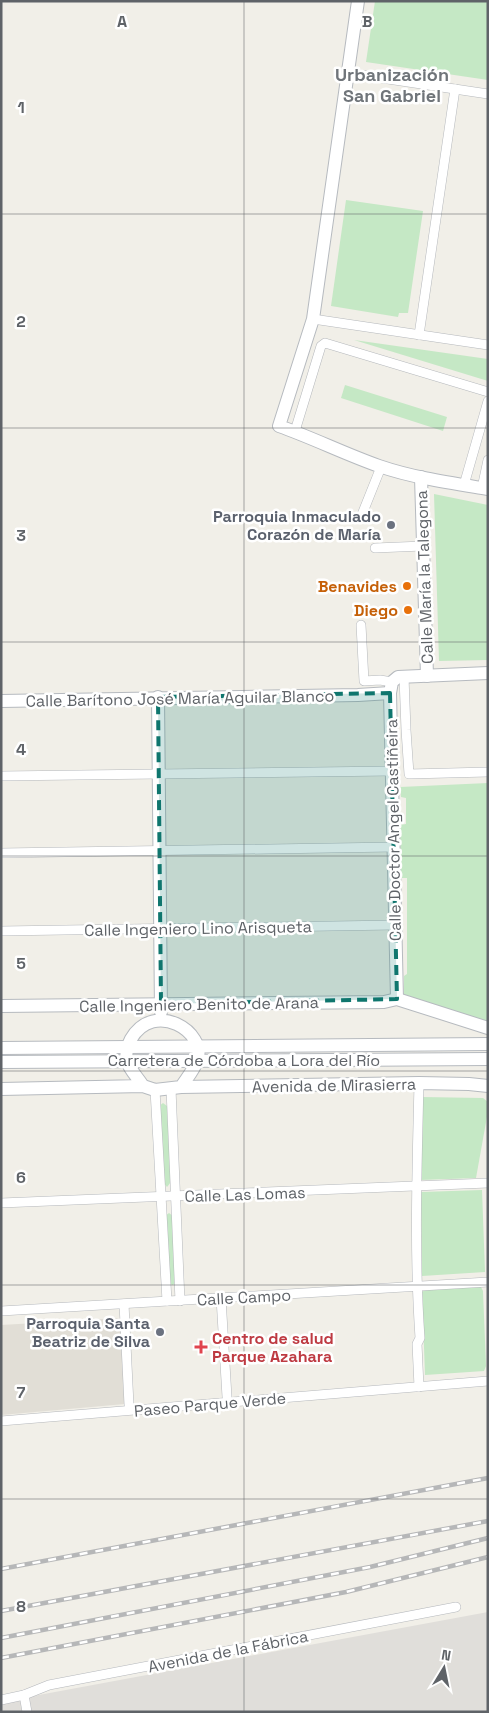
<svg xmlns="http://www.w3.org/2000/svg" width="489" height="1713" font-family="'Space Grotesk',sans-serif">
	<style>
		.industrial { fill: #e0deda }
		.education { fill: #e1ded6 }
		.green { fill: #c5e8c5 }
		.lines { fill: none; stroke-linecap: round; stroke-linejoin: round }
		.street-casing { stroke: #b5b8bc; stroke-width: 10 }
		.secondary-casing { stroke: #b6babf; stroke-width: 14 }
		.street { stroke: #fff; stroke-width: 9 }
		.secondary { stroke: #fff; stroke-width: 12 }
		.rail-casing { stroke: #b6b7b8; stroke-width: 4.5 }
		.rail { stroke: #fff; stroke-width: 2.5; stroke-dasharray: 8; stroke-linecap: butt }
		.marked { fill: #0f766e; fill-opacity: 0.2; stroke: #0f766e; stroke-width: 4; stroke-dasharray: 10 6; stroke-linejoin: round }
		.grid { fill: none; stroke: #5f6368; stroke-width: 1; stroke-opacity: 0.55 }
		.worship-dot { fill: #6b7280; stroke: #fff; stroke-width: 2 }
		.food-dot { fill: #e8710a; stroke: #fff; stroke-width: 2 }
		.health-dot { fill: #e0444e; stroke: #fff; stroke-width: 2 }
		.labels { text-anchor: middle; stroke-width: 5; stroke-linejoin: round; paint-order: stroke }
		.worship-label { font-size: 16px; font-weight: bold; fill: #5b616d; stroke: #fff; text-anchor: end }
		.street-label { font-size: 16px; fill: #5f6368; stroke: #fff }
		.food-label { font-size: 16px; font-weight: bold; fill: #c56008; stroke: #fff; text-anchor: end }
		.health-label { font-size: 16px; font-weight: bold; fill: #be3a42; stroke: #fff; text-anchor: start }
		.neighbourhood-label { font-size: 18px; font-weight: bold; fill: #70757a; stroke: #fff }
		.grid-label { font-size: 16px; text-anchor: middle; font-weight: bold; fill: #5f6368; stroke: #fff; stroke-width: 5; stroke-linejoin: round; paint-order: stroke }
	</style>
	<rect width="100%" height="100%" fill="#f1efe8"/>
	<path class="industrial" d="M488,1612V1712H1V1702Z"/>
	<path class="education" d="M121,1318L125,1404L1,1415V1325Z"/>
	<g class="green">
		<path d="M375,1H488V80L366,62Z"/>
		<path d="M346,200L423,211L408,313H399L398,317L331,306Z"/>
		<path d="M354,340L488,359V381Z"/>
		<path d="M345,385L447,417L443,431L341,398Z"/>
		<path d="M434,494L488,505V660L439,661Z"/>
		<path d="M488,783V1022L404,995V976L407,974V878H401L400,825L406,824V798L401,797L400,787Z"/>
		<path d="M422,1097L483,1098L488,1102V1111L476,1178L420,1180Z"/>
		<path d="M163,1103L167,1106L171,1182L167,1187L163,1182L159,1106Z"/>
		<path d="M482,1190L485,1272L422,1276L421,1192Z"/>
		<path d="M169,1213L173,1216L176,1282L173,1285L170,1284L165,1216Z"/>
		<path d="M481,1287L483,1291L486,1366L484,1371L425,1375L422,1292L425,1290Z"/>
	</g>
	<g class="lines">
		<defs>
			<g id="street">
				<path d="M348,73L488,94"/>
				<path d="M313,319L488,345"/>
				<path d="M419,335L455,89"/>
				<path d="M295,431L321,346L325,343L488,392"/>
				<path d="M464,485L488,401"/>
				<path d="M482,488L488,460"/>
				<path d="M361,517L381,467"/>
				<path d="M375,548L423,546"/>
				<path d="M361,625L364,681L380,680L392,682"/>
				<path d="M404,677L406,730L409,774L488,772"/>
				<path d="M1,776L392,771"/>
				<path d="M1,853L394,847"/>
				<path d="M1,931L395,925"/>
				<path d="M171,1089L180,1301"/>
				<path d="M155,1090L167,1301"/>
				<path d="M1,1203L488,1183"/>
				<path d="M221,1298L227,1397"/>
				<path d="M124,1304L129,1405"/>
				<path d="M1,1311L488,1282"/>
				<path d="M419,1387L417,1344L420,1338C414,1253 417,1168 419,1083"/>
				<path d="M1,1421L488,1381"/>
				<path d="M24,1695L27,1712"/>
				<path d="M1,1700L24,1695L49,1685L456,1607"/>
			</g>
			<g id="secondary">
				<path d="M358,1L313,319L279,426C313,438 345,454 379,466C414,478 451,483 488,489"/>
				<path d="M421,477L427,676"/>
				<path d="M158,697L161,1012"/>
				<path d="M1,701L358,695L390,693"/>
				<path d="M397,999L390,693L392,682L398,677L488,673"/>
				<path d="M1,1006L384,1002L397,999L488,1028"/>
				<path d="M1,1048L488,1044"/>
				<path d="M1,1062L488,1059"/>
				<path d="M181,1087L419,1083L469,1084L488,1086"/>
				<path d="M1,1089L143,1086L155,1090L181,1087C186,1079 194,1070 197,1061C208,1032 154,999 131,1039C128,1045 125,1053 127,1061C129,1069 139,1079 143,1086"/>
			</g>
		</defs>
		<use href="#street" class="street-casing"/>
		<use href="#secondary" class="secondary-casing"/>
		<use href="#street" class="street"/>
		<use href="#secondary" class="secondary"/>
		<defs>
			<g id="rail">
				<path d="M1,1569L488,1478"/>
				<path d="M1,1611L488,1521"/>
				<path d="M1,1638L370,1567L488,1538"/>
				<path d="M1,1658L346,1592L488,1557"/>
			</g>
		</defs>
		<use href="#rail" class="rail-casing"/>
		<use href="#rail" class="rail"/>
	</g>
	<path class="marked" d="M390,693L397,999L161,1004L158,697Z"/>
	<path class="grid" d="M244,1V1712M1,214H488M1,428H488M1,642H488M1,856H488M1,1071H488M1,1285H488M1,1499H488"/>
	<g class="worship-dot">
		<circle cx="391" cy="525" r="5"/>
		<circle cx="160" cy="1332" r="5"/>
	</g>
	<g class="food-dot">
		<circle cx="407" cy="586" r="5"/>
		<circle cx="408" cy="610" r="5"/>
	</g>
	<path class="health-dot" d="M198.5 1339.5h5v5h5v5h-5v5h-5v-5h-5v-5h5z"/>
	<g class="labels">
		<g class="worship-label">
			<text x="381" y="522">Parroquia Inmaculado<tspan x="381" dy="18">Corazón de María</tspan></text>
			<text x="150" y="1329">Parroquia Santa<tspan x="150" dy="18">Beatriz de Silva</tspan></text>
		</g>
		<g class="street-label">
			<text transform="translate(424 577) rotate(-92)" y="6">Calle María la Talegona</text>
			<text transform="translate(180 698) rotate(-1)" y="6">Calle Barítono José María Aguilar Blanco</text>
			<text transform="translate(393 830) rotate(-91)" y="6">Calle Doctor Angel Castiñeira</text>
			<text transform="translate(198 928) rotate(-1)" y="6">Calle Ingeniero Lino Arisqueta</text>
			<text transform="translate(199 1004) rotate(-1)" y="6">Calle Ingeniero Benito de Arana</text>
			<text x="244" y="1066">Carretera de Córdoba a Lora del Río</text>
			<text transform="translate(334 1085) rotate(-1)" y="6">Avenida de Mirasierra</text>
			<text transform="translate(245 1194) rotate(-2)" y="6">Calle Las Lomas</text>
			<text transform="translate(244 1297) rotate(-3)" y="6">Calle Campo</text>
			<text transform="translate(210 1404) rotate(-5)" y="6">Paseo Parque Verde</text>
			<text transform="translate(228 1651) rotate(-11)" y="6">Avenida de la Fábrica</text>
		</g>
		<g class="food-label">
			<text x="397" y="592">Benavides</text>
			<text x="398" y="616">Diego</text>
		</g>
		<g class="health-label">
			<text x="212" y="1344">Centro de salud<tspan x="212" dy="18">Parque Azahara</tspan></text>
		</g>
		<g class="neighbourhood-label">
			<text x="392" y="81">Urbanización<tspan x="392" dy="21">San Gabriel</tspan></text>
		</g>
	</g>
	<g class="grid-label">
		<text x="122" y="27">A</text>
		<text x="367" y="27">B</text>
		<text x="21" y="113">1</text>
		<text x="21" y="327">2</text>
		<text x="21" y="541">3</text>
		<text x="21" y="755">4</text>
		<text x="21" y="969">5</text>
		<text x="21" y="1183">6</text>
		<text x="21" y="1398">7</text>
		<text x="21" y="1612">8</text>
	</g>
	<rect width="489" height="1713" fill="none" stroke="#5f6368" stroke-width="5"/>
	<g transform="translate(444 1668) rotate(10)" stroke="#ffffff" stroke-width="4" paint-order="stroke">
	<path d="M0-4L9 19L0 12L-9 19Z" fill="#5f6368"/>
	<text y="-8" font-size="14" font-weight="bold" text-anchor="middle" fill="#5f6368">N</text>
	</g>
</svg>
